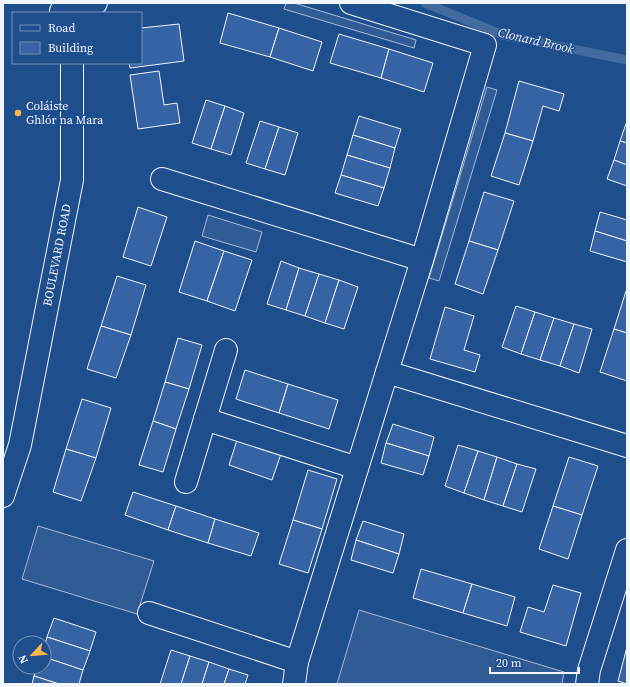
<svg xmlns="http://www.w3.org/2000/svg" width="630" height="687" font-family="'Source Serif 4',serif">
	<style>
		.built { fill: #305b95; stroke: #a8bbd7 }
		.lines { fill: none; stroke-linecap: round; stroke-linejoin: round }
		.stream { stroke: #446ba0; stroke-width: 9 }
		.building { fill: #3563a3; stroke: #f2f6ff }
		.minor-casing { stroke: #f2f6ff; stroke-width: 24 }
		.minor { stroke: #1f4e8c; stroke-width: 22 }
		.poi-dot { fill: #ffb74d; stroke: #1f4e8c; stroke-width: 1.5 }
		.labels { text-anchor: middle; stroke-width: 3; stroke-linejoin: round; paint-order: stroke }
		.poi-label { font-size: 12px; fill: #f2f6ff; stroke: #1f4e8c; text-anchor: start }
		.street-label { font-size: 12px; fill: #f2f6ff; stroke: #1f4e8c }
		.water-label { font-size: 13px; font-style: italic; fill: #f2f6ff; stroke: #1f4e8c }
	</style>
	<rect width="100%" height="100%" fill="#1f4e8c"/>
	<g class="built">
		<path d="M286,3H294L416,40L414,48L284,9Z"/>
		<path d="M487,87L497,90L439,281L429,278Z"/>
		<path d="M208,215L262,232L256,252L202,236Z"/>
		<path d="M38,526L154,561L137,614L22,579Z"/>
		<path d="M359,610L564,672L562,684H337Z"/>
	</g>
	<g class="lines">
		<path class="stream" d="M425,3L503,35L627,60"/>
	</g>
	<g class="building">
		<path d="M228,13L279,28L270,57L220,43Z"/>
		<path d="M179,24L184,61L130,68L129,63H141V28Z"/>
		<path d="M279,28L322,42L313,71L270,57Z"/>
		<path d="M339,34L389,49L381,78L330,63Z"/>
		<path d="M389,49L433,63L424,92L381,78Z"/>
		<path d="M159,71L164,105L177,103L180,123L138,129L130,75Z"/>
		<path d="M519,81L564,94L559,111L543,106L533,141L505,133Z"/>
		<path d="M206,100L225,106L211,149L192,143Z"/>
		<path d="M225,106L244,113L231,155L211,149Z"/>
		<path d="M359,116L401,129L395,148L353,135Z"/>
		<path d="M260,121L279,127L265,169L246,163Z"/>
		<path d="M627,121V143L620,141Z"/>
		<path d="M279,127L298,133L285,175L265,169Z"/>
		<path d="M505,133L533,141L519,185L491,176Z"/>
		<path d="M353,135L395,148L390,168L347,155Z"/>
		<path d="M620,141L627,143V165L614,160Z"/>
		<path d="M347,155L390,168L384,188L341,175Z"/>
		<path d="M614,160L627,165V186L607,179Z"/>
		<path d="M341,175L384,188L378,206L335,193Z"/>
		<path d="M484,192L514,201L498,250L469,241Z"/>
		<path d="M138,207L167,217L151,266L123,257Z"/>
		<path d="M600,212L627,220V241L595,231Z"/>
		<path d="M595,231L627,241V262L590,251Z"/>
		<path d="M195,241L224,251L207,301L179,292Z"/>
		<path d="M469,241L498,250L483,294L455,284Z"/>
		<path d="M224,251L252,260L235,311L207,301Z"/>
		<path d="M281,261L299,268L286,310L267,304Z"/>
		<path d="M299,268L319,274L305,316L286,310Z"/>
		<path d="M319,274L339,280L325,323L305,316Z"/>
		<path d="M117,276L146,285L131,335L101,326Z"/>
		<path d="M339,280L358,287L344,329L325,323Z"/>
		<path d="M627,288V333L614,329Z"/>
		<path d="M516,306L535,312L521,354L502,347Z"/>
		<path d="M445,307L474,316L464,350L480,355L475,372L430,359Z"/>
		<path d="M535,312L554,318L540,360L521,354Z"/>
		<path d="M554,318L574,324L560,366L540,360Z"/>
		<path d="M574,324L592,329L579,373L560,366Z"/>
		<path d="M101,326L131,335L116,378L87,369Z"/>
		<path d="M614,329L627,333V381L600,372Z"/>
		<path d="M178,338L202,345L189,389L165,382Z"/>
		<path d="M245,370L288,384L279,413L236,399Z"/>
		<path d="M165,382L189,389L176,429L153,421Z"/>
		<path d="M288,384L338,400L329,429L279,413Z"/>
		<path d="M82,399L111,408L96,458L66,449Z"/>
		<path d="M153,421L176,429L163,472L139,465Z"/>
		<path d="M393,424L434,437L429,456L386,443Z"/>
		<path d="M238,437L282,451L272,480L229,465Z"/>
		<path d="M386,443L429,456L423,475L381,463Z"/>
		<path d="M458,445L478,451L464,493L445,486Z"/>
		<path d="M66,449L96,458L81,501L53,492Z"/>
		<path d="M478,451L497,457L484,500L464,493Z"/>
		<path d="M497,457L517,464L503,506L484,500Z"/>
		<path d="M569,457L598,466L582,515L553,506Z"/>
		<path d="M517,464L536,469L522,512L503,506Z"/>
		<path d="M308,470L337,479L322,529L293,520Z"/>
		<path d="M133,492L176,506L168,530L125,515Z"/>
		<path d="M176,506L215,519L208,543L168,530Z"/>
		<path d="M553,506L582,515L568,559L539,549Z"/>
		<path d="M215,519L259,533L251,556L208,543Z"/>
		<path d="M293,520L322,529L308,573L279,564Z"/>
		<path d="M363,521L404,534L399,554L356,540Z"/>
		<path d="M356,540L399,554L393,573L351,560Z"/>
		<path d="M421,569L472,584L463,613L413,598Z"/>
		<path d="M472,584L515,597L507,626L463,613Z"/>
		<path d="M553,585L581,593L566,646L520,632L528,607L544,612Z"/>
		<path d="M54,618L96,632L90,651L47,637Z"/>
		<path d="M47,637L90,651L83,670L44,657V647Z"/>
		<path d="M627,647V684L618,681Z"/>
		<path d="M171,650L190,656L181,684H160Z"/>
		<path d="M190,656L209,662L202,684H181Z"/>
		<path d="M44,657L83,670L79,684H59L34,676L37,667H44Z"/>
		<path d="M209,662L229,669L224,684H202Z"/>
		<path d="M229,669L248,675L245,684H224Z"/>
		<path d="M34,676L59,684H32Z"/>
	</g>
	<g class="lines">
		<defs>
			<g id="minor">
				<path d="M351,3L485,45L422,260L387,372"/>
				<path d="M61,11L96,3"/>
				<path d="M162,179L422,260"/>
				<path d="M205,419L226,350"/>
				<path d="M186,482L205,419L357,468"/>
				<path d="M3,496L20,445L72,180V63"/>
				<path d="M149,613L297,662"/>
				<path d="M294,684L297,662L387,372L627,446"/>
				<path d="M587,684L589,670L627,550"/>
			</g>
		</defs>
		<use href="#minor" class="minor-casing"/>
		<use href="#minor" class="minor"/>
	</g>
	<circle class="poi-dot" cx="18" cy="113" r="4"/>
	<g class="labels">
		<g class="poi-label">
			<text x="26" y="110">Coláiste<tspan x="26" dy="14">Ghlór na Mara</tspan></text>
		</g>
		<g class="street-label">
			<text transform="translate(57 255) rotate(-79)" y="4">BOULEVARD ROAD</text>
		</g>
		<g class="water-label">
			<text transform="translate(536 40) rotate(13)" y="5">Clonard Brook</text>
		</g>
	</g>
	<rect width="630" height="687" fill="none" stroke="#f2f6ff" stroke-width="8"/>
	<rect x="12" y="12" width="130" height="52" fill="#1f4e8c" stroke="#7391ba"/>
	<rect x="20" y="25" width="20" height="6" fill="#1f4e8c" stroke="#7391ba"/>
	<text x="48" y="32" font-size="12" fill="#f2f6ff">Road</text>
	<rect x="20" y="42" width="20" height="12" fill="#3563a3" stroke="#7391ba"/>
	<text x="48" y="52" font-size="12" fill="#f2f6ff">Building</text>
	<g transform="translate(32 655) rotate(244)"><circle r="19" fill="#1f4e8c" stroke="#7391ba"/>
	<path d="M0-3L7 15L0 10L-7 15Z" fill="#ffb74d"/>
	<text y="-6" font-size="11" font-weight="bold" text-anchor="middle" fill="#f2f6ff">N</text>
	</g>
	<path d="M490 667v6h89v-6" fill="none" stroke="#f2f6ff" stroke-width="2"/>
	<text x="496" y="667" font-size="12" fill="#f2f6ff" stroke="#1f4e8c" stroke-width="3" paint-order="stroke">20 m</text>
</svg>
